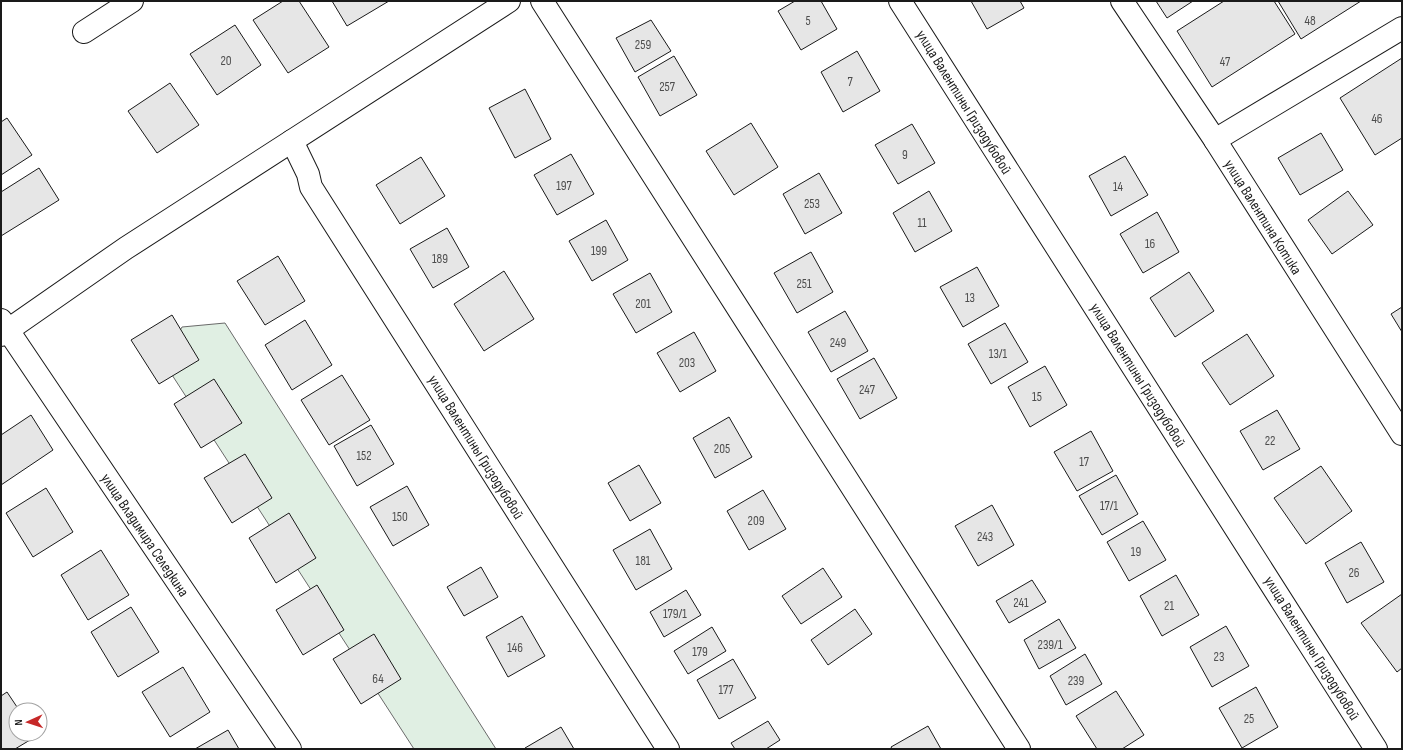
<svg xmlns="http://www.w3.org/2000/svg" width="1403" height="750" font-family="'Sofia Sans Condensed',sans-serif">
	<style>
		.green { fill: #e0efe3; stroke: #6a6a6a }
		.building { fill: #e6e6e6; stroke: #1a1a1a }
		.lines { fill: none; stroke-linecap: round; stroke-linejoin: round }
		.minor-casing { stroke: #1a1a1a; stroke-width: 24 }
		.minor { stroke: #fff; stroke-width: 22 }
		.labels { text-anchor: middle; stroke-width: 3; stroke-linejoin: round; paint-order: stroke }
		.number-label { font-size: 13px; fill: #4d4d4d }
		.street-label { font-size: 15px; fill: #1a1a1a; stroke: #fff }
	</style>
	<rect width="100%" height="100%" fill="#fff"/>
	<path class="green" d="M225,323L496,749H414L163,361L182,327Z"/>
	<g class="building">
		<path d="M283,1H299L329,47L288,73L253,20Z"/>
		<path d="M332,1H389L347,26Z"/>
		<path d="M795,1H821L837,29L801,50L778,11Z"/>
		<path d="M971,1H1020L1024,8L987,29Z"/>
		<path d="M1156,1H1193L1167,18Z"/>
		<path d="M1224,1H1274L1295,34L1212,87L1177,31Z"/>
		<path d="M1278,1H1361L1301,39Z"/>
		<path d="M651,20L671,51L635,72L616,38Z"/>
		<path d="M235,25L261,65L217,95L190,54Z"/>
		<path d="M857,51L880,91L843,112L821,72Z"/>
		<path d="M674,56L697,95L660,116L638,77Z"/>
		<path d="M1402,58V138L1375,155L1340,98Z"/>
		<path d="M170,83L199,125L157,153L128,111Z"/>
		<path d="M525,89L551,139L515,158L489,108Z"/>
		<path d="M7,118L32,155L1,175V122Z"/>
		<path d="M751,123L778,167L734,195L706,151Z"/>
		<path d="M912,124L935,163L898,184L875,145Z"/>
		<path d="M1321,133L1343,170L1300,195L1278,158Z"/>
		<path d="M571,154L594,194L557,215L534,175Z"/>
		<path d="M1125,156L1148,195L1111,216L1089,176Z"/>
		<path d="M421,157L445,196L400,224L376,185Z"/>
		<path d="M39,168L59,200L1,236V192Z"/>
		<path d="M819,173L842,213L805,234L783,194Z"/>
		<path d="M929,191L952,231L915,252L893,213Z"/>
		<path d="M1348,191L1373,225L1332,254L1308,220Z"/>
		<path d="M1157,212L1179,252L1143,273L1120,234Z"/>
		<path d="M606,220L628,260L592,281L569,241Z"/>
		<path d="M447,228L469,267L433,288L410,249Z"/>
		<path d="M811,252L833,292L797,313L774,273Z"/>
		<path d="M278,256L305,301L265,325L237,281Z"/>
		<path d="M977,267L999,306L963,327L940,287Z"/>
		<path d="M504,271L534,319L484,351L454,304Z"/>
		<path d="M1189,272L1214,311L1175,337L1150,298Z"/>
		<path d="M650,273L672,312L636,333L613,294Z"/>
		<path d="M1402,307V332L1391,314Z"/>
		<path d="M845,311L868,351L831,372L808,332Z"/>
		<path d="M172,315L199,360L159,384L131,340Z"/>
		<path d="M305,320L332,365L292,390L265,345Z"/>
		<path d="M1005,323L1028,362L991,384L968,344Z"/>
		<path d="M694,332L716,371L680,392L657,353Z"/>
		<path d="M1247,334L1274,376L1230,405L1202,363Z"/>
		<path d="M874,358L897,398L860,419L837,379Z"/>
		<path d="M1045,366L1067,405L1030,427L1008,387Z"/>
		<path d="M342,375L370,420L329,445L301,400Z"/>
		<path d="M214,379L242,423L201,448L174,404Z"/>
		<path d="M1277,410L1300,449L1263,470L1240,431Z"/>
		<path d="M31,415L53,450L1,485V435Z"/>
		<path d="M729,417L752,457L715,478L693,438Z"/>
		<path d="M371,425L394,464L357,486L334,446Z"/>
		<path d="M1091,431L1113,471L1077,491L1054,452Z"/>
		<path d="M245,454L272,498L232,523L204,478Z"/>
		<path d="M639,465L661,503L630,521L608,483Z"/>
		<path d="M1321,466L1352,511L1306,544L1274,498Z"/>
		<path d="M1116,475L1138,514L1102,535L1079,496Z"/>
		<path d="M407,486L429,525L393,546L370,507Z"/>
		<path d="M46,488L73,532L33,557L6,513Z"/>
		<path d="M763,490L786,529L749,550L727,511Z"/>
		<path d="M992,505L1014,545L978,566L955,526Z"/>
		<path d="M289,513L316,558L276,583L249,538Z"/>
		<path d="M1143,521L1166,560L1129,581L1107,542Z"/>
		<path d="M650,529L672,569L636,590L613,550Z"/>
		<path d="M1361,542L1384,582L1347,603L1325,563Z"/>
		<path d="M101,550L129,595L88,620L61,575Z"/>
		<path d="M481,567L498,597L464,616L447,587Z"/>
		<path d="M823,568L842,597L801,624L782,596Z"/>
		<path d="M1176,575L1199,615L1162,636L1140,596Z"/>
		<path d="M1032,580L1046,602L1009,623L996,601Z"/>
		<path d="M317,585L344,630L303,655L276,610Z"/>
		<path d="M686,590L701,615L664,637L650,612Z"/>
		<path d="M1402,594V668L1397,672L1361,623Z"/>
		<path d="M131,607L159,652L118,677L91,632Z"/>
		<path d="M855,609L872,634L828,665L811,640Z"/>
		<path d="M522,616L545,656L508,677L486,637Z"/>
		<path d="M1059,619L1076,648L1039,669L1024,640Z"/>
		<path d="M1226,626L1249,666L1212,687L1190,647Z"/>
		<path d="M712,627L726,651L688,674L674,651Z"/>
		<path d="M374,634L401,679L361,704L333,659Z"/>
		<path d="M1085,654L1102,684L1066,705L1050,676Z"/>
		<path d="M733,659L756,698L719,719L697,680Z"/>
		<path d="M183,667L210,712L170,737L142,692Z"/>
		<path d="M1256,687L1278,727L1242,748L1219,708Z"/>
		<path d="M1116,691L1144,735L1122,749H1097L1076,716Z"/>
		<path d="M7,692L19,710H16V734H33L35,737L15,749H1V696Z"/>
		<path d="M768,721L780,740L766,749H735L731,743Z"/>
		<path d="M928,726L941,749H892L891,747Z"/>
		<path d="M561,727L574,749H525V748Z"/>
		<path d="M228,730L239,749H195Z"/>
	</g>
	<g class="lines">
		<defs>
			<g id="minor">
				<path d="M542,1L1019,749"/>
				<path d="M900,1L1376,749"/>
				<path d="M1122,1L1215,140L1402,434"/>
				<path d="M84,32L132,1"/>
				<path d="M1215,140L1402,28"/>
				<path d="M292,141L308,174L311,187L668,749"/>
				<path d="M1,320L290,749"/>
				<path d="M1,335L126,248L509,1"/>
			</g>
		</defs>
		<use href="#minor" class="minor-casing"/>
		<use href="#minor" class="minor"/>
	</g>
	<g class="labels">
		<g class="number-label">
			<text x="808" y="25">5</text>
			<text x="1310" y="25">48</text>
			<text x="643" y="49">259</text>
			<text x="226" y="65">20</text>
			<text x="1225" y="66">47</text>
			<text x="850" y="86">7</text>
			<text x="667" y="91">257</text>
			<text x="1377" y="123">46</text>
			<text x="905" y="159">9</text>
			<text x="564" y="190">197</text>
			<text x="1118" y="191">14</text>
			<text x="812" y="208">253</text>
			<text x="922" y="227">11</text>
			<text x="1150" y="248">16</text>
			<text x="599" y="255">199</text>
			<text x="440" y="263">189</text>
			<text x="804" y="288">251</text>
			<text x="970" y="302">13</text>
			<text x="643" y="308">201</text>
			<text x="838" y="347">249</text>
			<text x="998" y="358">13/1</text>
			<text x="687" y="367">203</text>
			<text x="867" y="394">247</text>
			<text x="1037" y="401">15</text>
			<text x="1270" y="445">22</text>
			<text x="722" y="453">205</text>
			<text x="364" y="460">152</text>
			<text x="1084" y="466">17</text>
			<text x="1109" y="510">17/1</text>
			<text x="400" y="521">150</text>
			<text x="756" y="525">209</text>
			<text x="985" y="541">243</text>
			<text x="1136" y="556">19</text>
			<text x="643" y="565">181</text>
			<text x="1354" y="577">26</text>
			<text x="1021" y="607">241</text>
			<text x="1169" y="610">21</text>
			<text x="675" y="618">179/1</text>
			<text x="1050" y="649">239/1</text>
			<text x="515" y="652">146</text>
			<text x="700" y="656">179</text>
			<text x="1219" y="661">23</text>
			<text x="378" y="683">64</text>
			<text x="1076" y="685">239</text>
			<text x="726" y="694">177</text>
			<text x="1249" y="723">25</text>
		</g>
		<g class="street-label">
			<text transform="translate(964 102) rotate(58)" y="5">улица Валентины Гризодубовой</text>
			<text transform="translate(1263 217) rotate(58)" y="5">улица Валентина Котика</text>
			<text transform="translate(1138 375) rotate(58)" y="5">улица Валентины Гризодубовой</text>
			<text transform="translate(476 447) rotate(58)" y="5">улица Валентины Гризодубовой</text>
			<text transform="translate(145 535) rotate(56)" y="5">улица Владимира Селедкина</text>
			<text transform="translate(1312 648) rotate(58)" y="5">улица Валентины Гризодубовой</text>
		</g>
	</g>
	<rect width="1403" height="750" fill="none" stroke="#1a1a1a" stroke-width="4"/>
	<g transform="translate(28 722) rotate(267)"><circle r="19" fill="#ffffff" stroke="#a3a3a3"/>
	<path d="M0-3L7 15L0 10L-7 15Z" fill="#c62828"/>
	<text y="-6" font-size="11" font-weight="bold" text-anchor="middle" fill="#1a1a1a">N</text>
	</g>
</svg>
